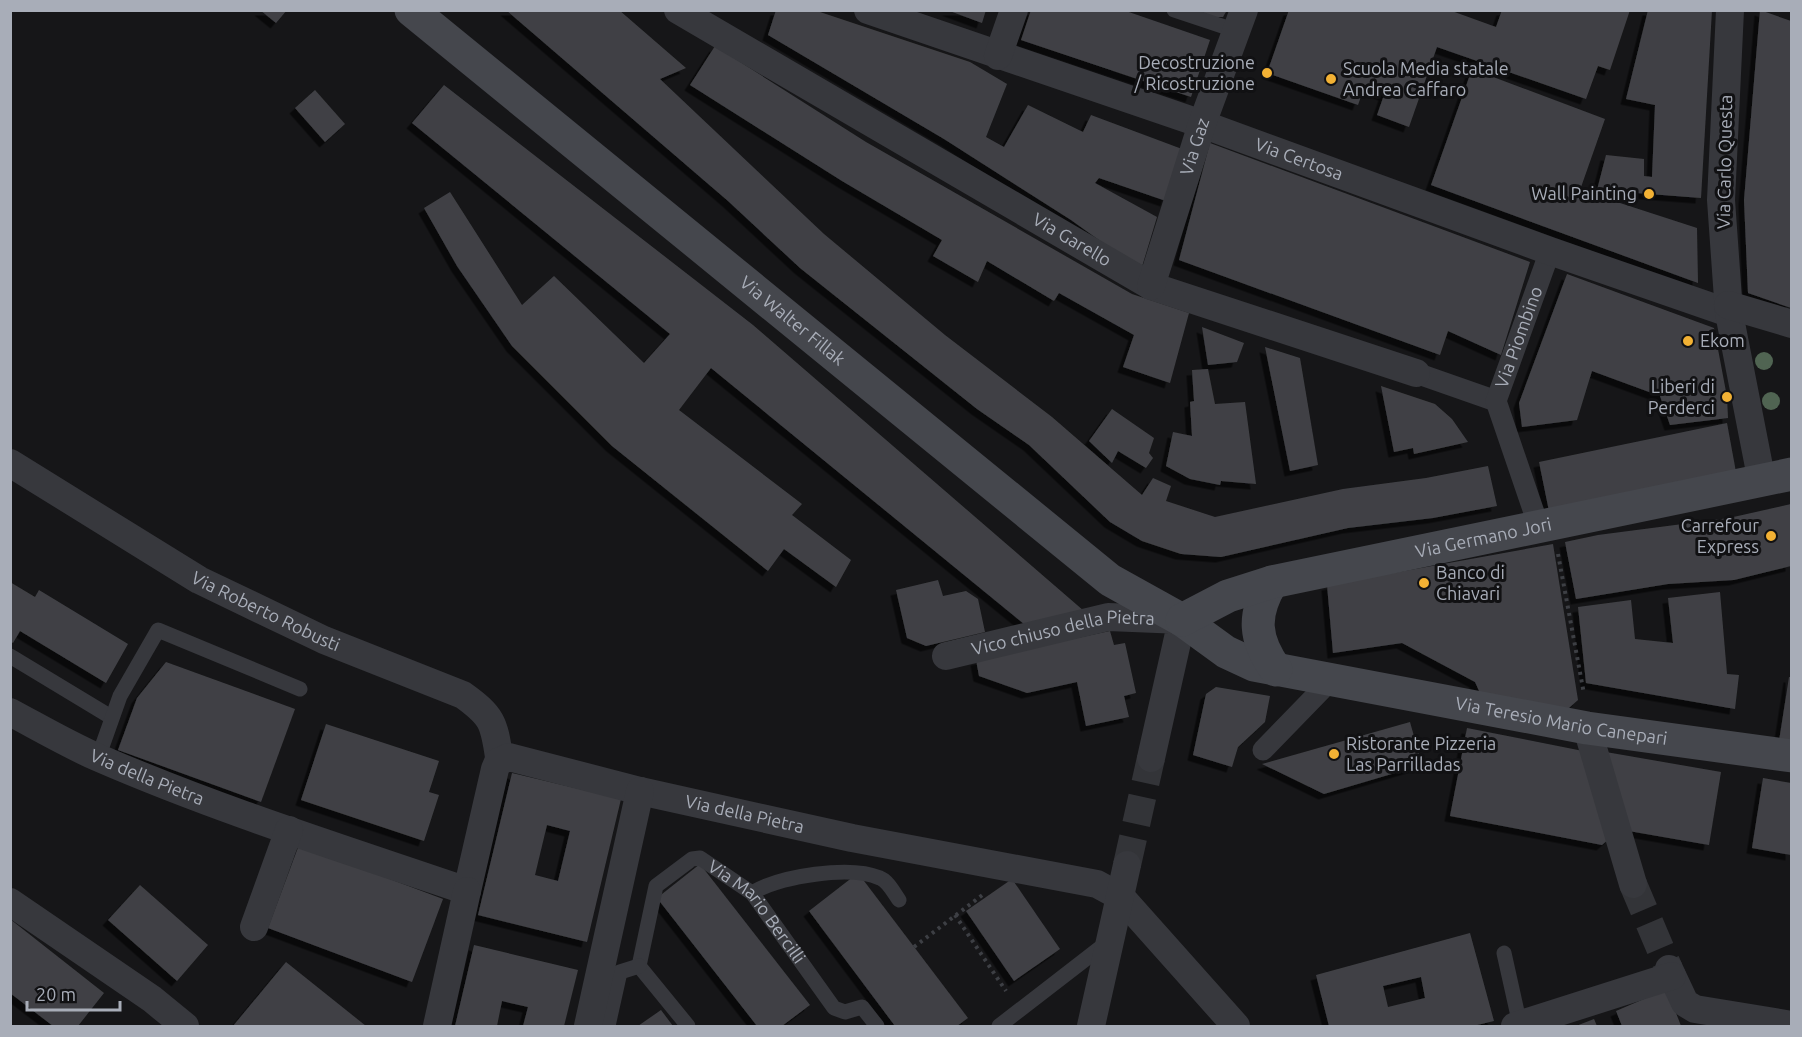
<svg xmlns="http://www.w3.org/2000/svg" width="1802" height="1037" font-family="Ubuntu,sans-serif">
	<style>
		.building { fill: #404145; fill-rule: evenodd; filter: url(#shadow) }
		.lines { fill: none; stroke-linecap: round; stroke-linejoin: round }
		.minor-tunnel { stroke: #333438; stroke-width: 28; stroke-dasharray: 28 14; stroke-linecap: butt }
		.path { stroke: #3d3f44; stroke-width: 4; stroke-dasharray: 3 4.5; stroke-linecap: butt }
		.service { stroke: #37383d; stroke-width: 15 }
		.pedestrian { stroke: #37383d; stroke-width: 21 }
		.minor { stroke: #37383d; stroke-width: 28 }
		.secondary { stroke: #45474d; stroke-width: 33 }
		.tree { fill: #506452 }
		.poi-dot { fill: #f2b134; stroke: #111113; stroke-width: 2 }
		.labels { text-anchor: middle; stroke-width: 6; stroke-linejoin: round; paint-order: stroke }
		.poi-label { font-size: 18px; fill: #a8adb8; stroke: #111113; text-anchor: end }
		.street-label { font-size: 18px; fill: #a8adb8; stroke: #111113 }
	</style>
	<defs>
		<filter id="shadow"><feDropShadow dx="-5.5" dy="5.5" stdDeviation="0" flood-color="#0009"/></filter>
	</defs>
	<rect width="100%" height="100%" fill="#161618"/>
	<g class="building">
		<path d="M260,10H287L276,23Z"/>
		<path d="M506,10H619L686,68L660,79L824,234L945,335L1052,417L1142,495L1153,478L1171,486L1166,501L1215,517L1343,489L1426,478L1488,466L1497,506L1433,518L1348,528L1221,557L1181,554L1142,541L1110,522L1029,445L977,409L800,268L728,201Z"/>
		<path d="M776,10H814L970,62L1007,84L986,137L1004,147L1028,105L1083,132L1091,115L1182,149L1166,201L1099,178L1095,183L1157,217L1141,270L1071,220L944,139L768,35Z"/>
		<path d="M947,10H986L982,23Z"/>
		<path d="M1031,10H1123L1210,40L1191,97L1021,40Z"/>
		<path d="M1196,10H1227L1223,17H1215Z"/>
		<path d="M1289,10H1449L1496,27L1502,10H1630L1610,70L1598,66L1586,99L1437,47L1409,127L1377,115L1384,95L1364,88L1358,105L1267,73Z"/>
		<path d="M1648,10H1712L1701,198L1597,190L1606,155L1644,159V176L1652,177L1655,105L1626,99Z"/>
		<path d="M1760,10L1791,21V308L1748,293L1744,200Z"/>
		<path d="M715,46L866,142L1132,294L1189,313L1170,383L1123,367L1134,335L1059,293L1054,301L987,261L978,282L933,256L942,240L842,181L690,85Z"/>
		<path d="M1472,69L1605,119L1580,190L1697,228L1698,283L1431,185Z"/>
		<path d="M444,85L753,325L1084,611L1024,624L711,368L679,410L802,504L792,515L851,560L836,587L784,549L768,571L612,446L512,346L457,266L424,208L450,192L522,305L554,276L644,363L670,334L412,123Z"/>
		<path d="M315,90L345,124L325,142L295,108Z"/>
		<path d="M1210,143L1530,262L1501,355L1448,331L1440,355L1179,260Z"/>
		<path d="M1567,274L1714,328L1727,397L1728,418L1670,425L1660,396L1592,371L1577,420L1522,427L1519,403Z"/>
		<path d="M1202,327L1244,343L1237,362L1208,365Z"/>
		<path d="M1265,347L1300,358L1318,465L1290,471Z"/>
		<path d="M1208,369L1215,404L1245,402L1256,484L1221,481L1220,485L1190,479L1166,466L1173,432L1192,436L1190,402L1194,401L1192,370Z"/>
		<path d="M1381,386L1435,404L1452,419L1468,442L1414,454L1413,448L1394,452Z"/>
		<path d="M1112,409L1154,438L1149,453L1153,458L1146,468L1118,451L1112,463L1089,441Z"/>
		<path d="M1727,423L1736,472L1549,511L1539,462Z"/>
		<path d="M1791,504V566L1734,580L1668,584L1576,599L1565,542L1598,535L1729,518Z"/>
		<path d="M1553,544L1578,700L1562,714L1485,704L1475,682L1402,643L1333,653L1327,585Z"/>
		<path d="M938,580L943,596L966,591L978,599L985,632L926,646L907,638L896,590Z"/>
		<path d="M10,582L35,597L39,590L128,644L106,683L20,631L13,643L10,641Z"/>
		<path d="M1720,592L1727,674L1739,675L1735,709L1586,683L1578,607L1631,600L1635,639L1673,643L1668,598Z"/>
		<path d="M1110,631L1114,645L1125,643L1136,693L1124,696L1129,717L1086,726L1077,682L1027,693L979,676L976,660Z"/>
		<path d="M166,662L295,709L261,802L118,750L137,698Z"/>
		<path d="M1789,677H1791V743L1779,741Z"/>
		<path d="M1216,687L1270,696L1265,722L1238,747L1232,767L1193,755L1206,694Z"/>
		<path d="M1410,722L1422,765L1324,794L1262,764Z"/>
		<path d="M326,724L439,761L429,792L439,795L424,841L301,800Z"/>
		<path d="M1467,728L1583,751L1610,838L1602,845L1450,816Z"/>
		<path d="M1600,751L1721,772L1709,845L1623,830Z"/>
		<path d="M512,773L621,799L587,942L478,915ZM547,825L570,831L558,881L535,875Z"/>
		<path d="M1763,778L1791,783V855L1752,848Z"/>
		<path d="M299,845L443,899L412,982L268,928Z"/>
		<path d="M700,864L810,1005L782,1026H757L657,898Z"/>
		<path d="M858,873L968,1018L957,1026H895L809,911Z"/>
		<path d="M1012,879L1060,949L1014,981L966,911Z"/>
		<path d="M140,885L208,945L177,981L108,920Z"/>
		<path d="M10,919L104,993L78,1026H53L10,993Z"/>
		<path d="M1470,933L1494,1021L1473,1026H1329L1316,975ZM1421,977L1425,998L1388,1007L1383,986Z"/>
		<path d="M474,945L578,970L564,1026H523L528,1007L502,1001L497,1026H455Z"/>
		<path d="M286,962L366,1026H233Z"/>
		<path d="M1667,989L1681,1026H1622L1616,1011Z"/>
		<path d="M661,1010L673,1026H638Z"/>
		<path d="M1594,1019L1597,1026H1576Z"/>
	</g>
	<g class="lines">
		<g class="minor-tunnel">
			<path d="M1127,865L1151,758"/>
			<path d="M1633,884L1669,969"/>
		</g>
		<g class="path">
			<path d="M1558,554L1584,694"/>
			<path d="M955,915L1006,991"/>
			<path d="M914,947L985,893"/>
		</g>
		<g class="service">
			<path d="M1174,10L1237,31"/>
			<path d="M10,656L111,717"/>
			<path d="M98,758L120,696L158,630L300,689"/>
			<path d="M752,893C780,876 850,865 880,878C888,881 894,893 899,900"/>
			<path d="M1504,953L1520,1025"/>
			<path id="s1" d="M639,966L656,886L692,859L700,858L752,893L834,1008L845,1012L862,1007L877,1026"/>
			<path d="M639,966L688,1026"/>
			<path d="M608,1026L620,972L639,966"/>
			<path d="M999,1026L1109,941"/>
		</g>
		<g class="pedestrian">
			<path d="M1416,373L1496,401"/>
			<path id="s2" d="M1539,527L1496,401L1550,251"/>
			<path d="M1263,750L1331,680"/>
		</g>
		<g class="minor">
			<path id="s3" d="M678,10L1151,286L1416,373"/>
			<path id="s4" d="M868,10L1202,124L1550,251L1729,313"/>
			<path d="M1730,10L1721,200L1729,313L1762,482"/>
			<path d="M998,56L1014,10"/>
			<path id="s5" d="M1151,286L1202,124L1244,10"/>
			<path d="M1728,305L1792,324"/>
			<path id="s6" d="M10,463L199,580L324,640L463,695C492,716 494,722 499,757L503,758"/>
			<path id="s7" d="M946,656L1108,617L1182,620L1151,758"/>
			<path id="s8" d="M10,712C40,728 69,745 99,758C219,810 344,849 467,891L495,769L498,762L509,757L640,791L852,838L1097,884L1121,897L1236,1026"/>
			<path d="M1587,728L1633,884"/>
			<path d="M10,902L152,999L185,1026"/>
			<path d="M254,927L289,830"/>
			<path d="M1669,969L1685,1003L1695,1009L1792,1025"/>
			<path d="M437,1026L467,891"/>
			<path d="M588,1026L640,791"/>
			<path d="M1091,1026L1127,865"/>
			<path d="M1515,1026L1672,976"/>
		</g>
		<g class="secondary">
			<path id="s9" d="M411,10L1110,580L1182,620L1226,652L1254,665L1587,728L1792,756"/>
			<path d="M1272,582C1252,615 1254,639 1276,670"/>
			<path id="s10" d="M1182,620L1228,596L1272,582L1792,474"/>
		</g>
	</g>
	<g class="tree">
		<circle cx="1764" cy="361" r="9"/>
		<circle cx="1771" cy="401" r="9"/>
	</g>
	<g class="poi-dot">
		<circle cx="1267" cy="73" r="6"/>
		<circle cx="1331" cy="79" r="6"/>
		<circle cx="1649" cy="194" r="6"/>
		<circle cx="1688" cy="341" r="6"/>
		<circle cx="1727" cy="397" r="6"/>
		<circle cx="1771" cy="536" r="6"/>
		<circle cx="1424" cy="583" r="6"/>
		<circle cx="1334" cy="754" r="6"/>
	</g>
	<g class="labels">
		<g class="poi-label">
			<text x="1255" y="69">Decostruzione<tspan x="1255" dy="21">/ Ricostruzione</tspan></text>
			<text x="1343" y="75" text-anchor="start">Scuola Media statale<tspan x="1343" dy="21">Andrea Caffaro</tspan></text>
			<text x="1637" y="200">Wall Painting</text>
			<text x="1700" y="347" text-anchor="start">Ekom</text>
			<text x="1715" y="393">Liberi di<tspan x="1715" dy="21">Perderci</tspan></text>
			<text x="1759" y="532">Carrefour<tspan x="1759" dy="21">Express</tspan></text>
			<text x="1436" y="579" text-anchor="start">Banco di<tspan x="1436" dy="21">Chiavari</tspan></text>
			<text x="1346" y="750" text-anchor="start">Ristorante Pizzeria<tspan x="1346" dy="21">Las Parrilladas</tspan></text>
		</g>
		<g class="street-label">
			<text dy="6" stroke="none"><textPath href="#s5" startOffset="146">Via Gaz</textPath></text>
			<text dy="6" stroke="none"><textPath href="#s4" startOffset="456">Via Certosa</textPath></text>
			<text transform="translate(1725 162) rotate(-89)" y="6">Via Carlo Questa</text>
			<text dy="6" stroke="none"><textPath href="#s3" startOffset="456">Via Garello</textPath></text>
			<text dy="6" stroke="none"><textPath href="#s9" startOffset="492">Via Walter Fillak</textPath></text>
			<text dy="6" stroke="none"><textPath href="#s2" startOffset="201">Via Piombino</textPath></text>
			<text dy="6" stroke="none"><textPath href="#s10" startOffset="314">Via Germano Jori</textPath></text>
			<text dy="6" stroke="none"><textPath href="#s6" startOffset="296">Via Roberto Robusti</textPath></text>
			<text dy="6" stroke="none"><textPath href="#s7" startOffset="120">Vico chiuso della Pietra</textPath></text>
			<text dy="6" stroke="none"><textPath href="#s9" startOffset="1382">Via Teresio Mario Canepari</textPath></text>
			<text dy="6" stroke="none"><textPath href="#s8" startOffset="152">Via della Pietra</textPath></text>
			<text dy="6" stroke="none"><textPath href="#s8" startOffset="879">Via della Pietra</textPath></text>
			<text dy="6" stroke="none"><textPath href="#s1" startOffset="214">Via Mario Bercilli</textPath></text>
		</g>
	</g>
	<rect width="1802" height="1037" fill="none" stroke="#a8adb8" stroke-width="24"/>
	<path d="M27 1001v9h93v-9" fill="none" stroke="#a8adb8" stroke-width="3"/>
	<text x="36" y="1001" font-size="18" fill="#a8adb8" stroke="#111113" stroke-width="4.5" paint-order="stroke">20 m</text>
</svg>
